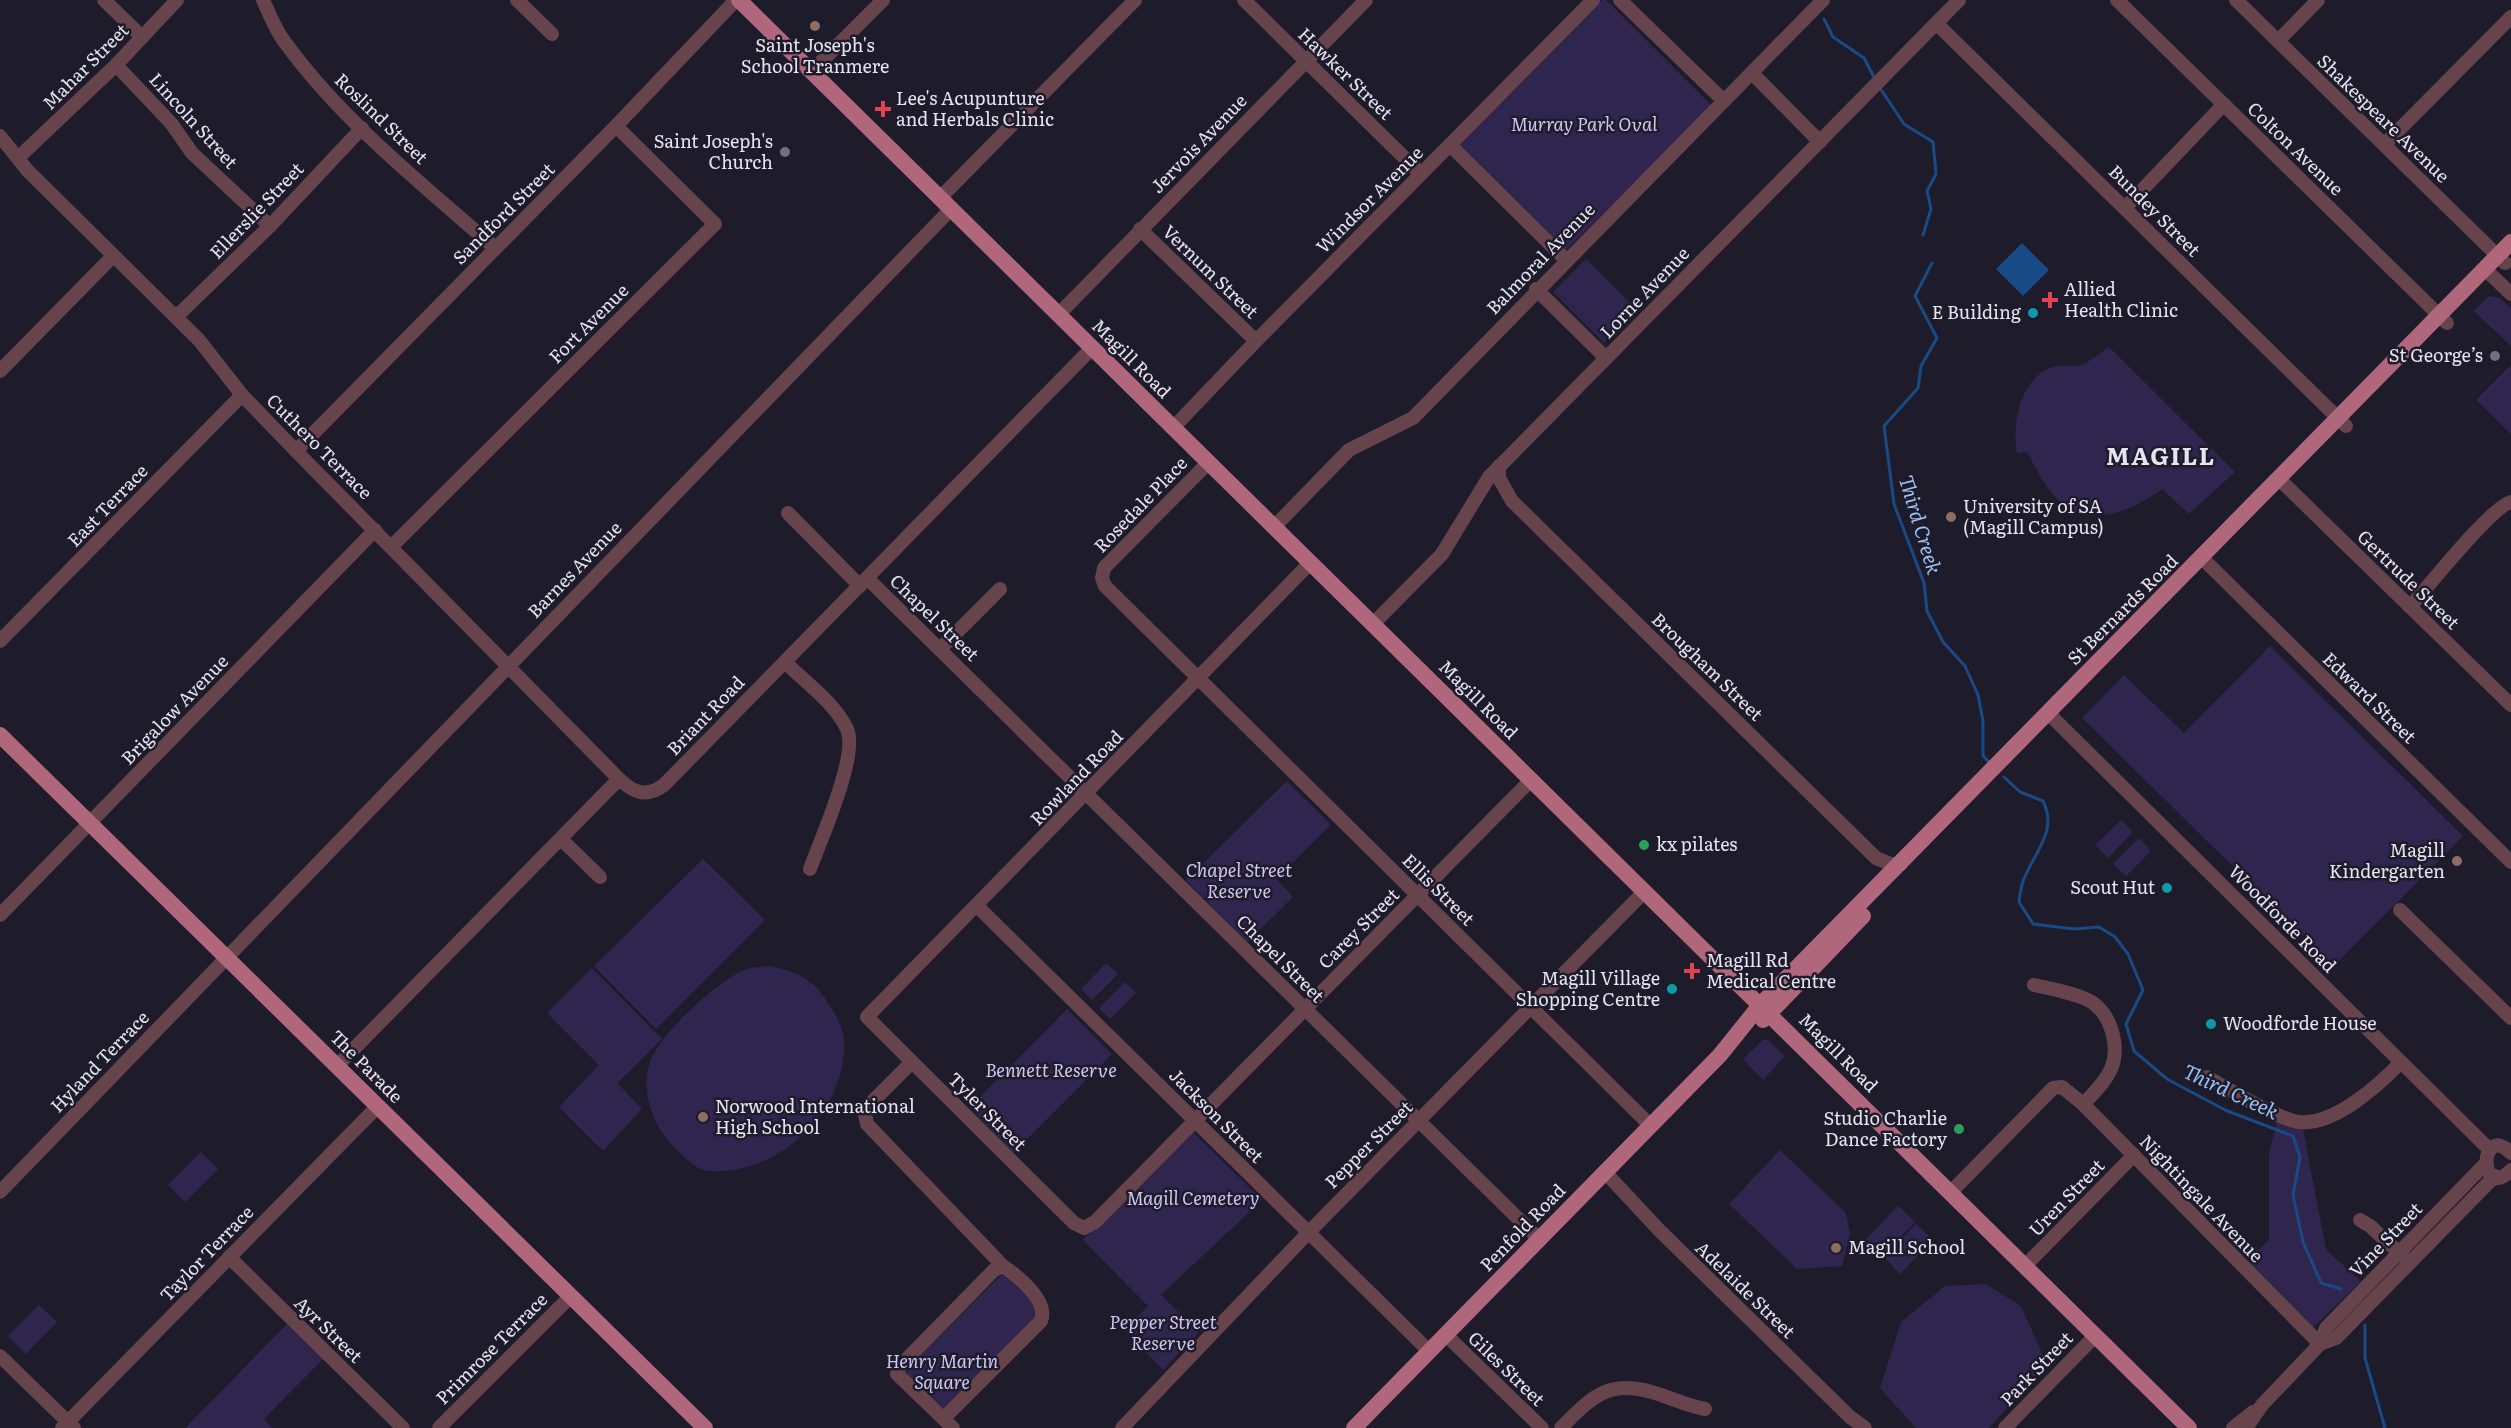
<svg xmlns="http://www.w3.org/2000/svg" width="2511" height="1428" font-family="Literata,serif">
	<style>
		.green { fill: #30254e }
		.water { fill: #184b86 }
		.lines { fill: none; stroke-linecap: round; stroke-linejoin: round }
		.stream { stroke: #184b86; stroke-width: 3 }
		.minor { stroke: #67434c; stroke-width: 14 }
		.major { stroke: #b0677b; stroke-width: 16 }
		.education-dot { fill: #8d6e63; stroke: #1e1b2b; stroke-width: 2 }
		.health-dot { fill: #e0444e; stroke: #1e1b2b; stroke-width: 2 }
		.worship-dot { fill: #6b7280; stroke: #1e1b2b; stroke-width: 2 }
		.culture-dot { fill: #0f9aa8; stroke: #1e1b2b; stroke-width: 2 }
		.leisure-dot { fill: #2e9e5b; stroke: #1e1b2b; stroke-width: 2 }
		.labels { text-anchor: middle; stroke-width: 5; stroke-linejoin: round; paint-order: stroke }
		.poi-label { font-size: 18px; fill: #e6e4f0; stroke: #1e1b2b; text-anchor: start }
		.street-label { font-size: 18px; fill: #e6e4f0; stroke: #1e1b2b }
		.park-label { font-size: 18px; font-style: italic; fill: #d0c8f2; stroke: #1e1b2b }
		.water-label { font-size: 20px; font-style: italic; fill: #99c1f5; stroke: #1e1b2b }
		.district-label { font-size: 24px; font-weight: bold; letter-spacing: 1.5px; fill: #e6e4f0; stroke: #1e1b2b }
	</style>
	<rect width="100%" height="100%" fill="#1e1b2b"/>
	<g class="green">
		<path d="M1602,0H1606L1712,106L1566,250L1455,144Z"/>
		<path d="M1586,259L1636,309L1604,343L1553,292Z"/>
		<path d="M2489,296L2500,298L2511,308V346L2474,311Z"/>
		<path d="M2109,347L2235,472L2189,514L2162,489C2139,506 2105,523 2076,512C2052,503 2038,472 2027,452L2017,453C2012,423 2019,383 2049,368C2059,363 2072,368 2081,365C2091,361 2100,353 2109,347Z"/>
		<path d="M2511,365V434L2476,400Z"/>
		<path d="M2270,646L2463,836L2334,966L2082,718L2124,675L2184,733Z"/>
		<path d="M1287,781L1331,825L1276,879L1293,897L1247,942L1186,880Z"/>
		<path d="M2121,820L2133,832L2108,858L2095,845Z"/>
		<path d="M2139,838L2151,851L2126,876L2113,864Z"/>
		<path d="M703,859L765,920L656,1029L594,966Z"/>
		<path d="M1106,963L1118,974L1092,1000L1081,989Z"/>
		<path d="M769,966C794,970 815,980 828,1003C835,1013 843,1028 844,1040C847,1103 793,1162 732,1170C721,1172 707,1173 697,1167C688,1162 680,1153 673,1146C653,1126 640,1090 650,1062C660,1033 715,984 742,971C750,967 761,967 769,966Z"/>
		<path d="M592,968L662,1039L617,1083L642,1109L603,1151L559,1107L599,1065L547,1013Z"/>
		<path d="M1125,982L1136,993L1110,1019L1099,1008Z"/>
		<path d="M1067,1009L1112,1054L1013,1153L970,1107Z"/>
		<path d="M1764,1039L1768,1040L1785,1056L1763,1080L1743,1059Z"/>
		<path d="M2277,1122L2303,1129L2326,1250L2361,1281L2311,1330L2246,1263L2269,1239V1154Z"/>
		<path d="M1192,1131L1262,1200L1161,1295L1199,1332L1163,1370L1124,1330L1148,1306L1083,1240Z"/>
		<path d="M1780,1150L1846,1213L1850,1234L1842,1266L1797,1269L1729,1204Z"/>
		<path d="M201,1152L218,1169L185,1202L168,1185Z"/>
		<path d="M1898,1206L1915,1222L1882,1256L1866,1239Z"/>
		<path d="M1916,1224L1933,1240L1900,1274L1884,1257Z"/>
		<path d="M1006,1275L1037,1304L1036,1318L949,1407L942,1408L908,1380L907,1371L913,1362L1000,1276Z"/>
		<path d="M1986,1284L2021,1306L2047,1364L1989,1428H1916L1880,1388L1901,1322L1945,1286Z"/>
		<path d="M39,1305L57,1322L26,1354L8,1336Z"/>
		<path d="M291,1320L327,1355L264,1419L272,1428H185Z"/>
	</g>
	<path class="water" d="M2022,243L2049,270L2023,296L1996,269Z"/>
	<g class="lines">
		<g class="stream">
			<path d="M1824,19L1833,37L1864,58L1875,79"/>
			<path d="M1880,88L1904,124L1933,142L1936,174L1927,191L1931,209L1923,235"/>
			<path d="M1932,263L1915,296L1937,338L1921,366L1918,388L1884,426L1894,504L1924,583L1927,611L1943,642L1965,666L1978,695L1983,721V756L1990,763"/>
			<path d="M2004,777L2020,792L2043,801C2058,831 2035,851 2024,879C2021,885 2020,894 2019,902L2033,924L2074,929L2099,927L2115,937L2128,954L2143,990L2126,1024L2134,1051L2167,1079L2225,1110L2293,1136L2300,1157L2293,1195L2303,1242L2321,1283L2341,1289"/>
			<path d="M2365,1325V1358L2385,1428"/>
		</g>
		<g class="minor">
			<path d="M104,0L142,37"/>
			<path d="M263,0C269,13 275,29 284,41C341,120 422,184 495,248"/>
			<path d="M517,0L552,34"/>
			<path d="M1244,0L1421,174"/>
			<path d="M1620,0L1724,101"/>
			<path d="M2117,0L2447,323"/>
			<path d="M2236,0L2505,263"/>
			<path d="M1936,23L2346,426"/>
			<path d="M2278,41L2318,0"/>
			<path d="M116,65L171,123L192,153L270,226"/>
			<path d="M811,72L883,0"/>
			<path d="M1752,73L1820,142"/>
			<path d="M0,136L27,170L199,340L242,395L296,451L619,779C634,793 646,798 664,785L1092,348"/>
			<path d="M1450,145L1565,259"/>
			<path d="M2384,145L2511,17"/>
			<path d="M19,157L116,65L177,0"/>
			<path d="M940,198L1135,0"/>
			<path d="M2125,208L2224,104"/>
			<path d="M1140,229L1256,341"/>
			<path d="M2486,270L2511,294"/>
			<path d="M1536,289L1606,358"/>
			<path d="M1058,315L1366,0"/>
			<path d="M176,317L270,226L362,128"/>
			<path d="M0,371L113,256"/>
			<path d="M1173,428L1256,341L1593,0"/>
			<path d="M296,451L616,126L736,0"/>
			<path d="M1209,462L1104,568L1102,578L1105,586L1651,1126"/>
			<path d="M1499,466V478L1512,501L1876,858L1890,864H1901"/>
			<path d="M2280,480L2511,705"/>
			<path d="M788,513L860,586"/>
			<path d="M1274,527L1349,450L1413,418L1823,0"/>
			<path d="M391,547L715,224L616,126"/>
			<path d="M2202,558L2511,862"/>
			<path d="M1310,563L867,1017L1074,1223L1084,1228L1095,1222L1531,780"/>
			<path d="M868,579L1539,1239"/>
			<path d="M2410,607C2427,588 2492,506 2511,502"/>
			<path d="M1373,624L1442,554L1489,477L1959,0"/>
			<path d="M0,641L242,395"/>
			<path d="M940,649L1000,589"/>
			<path d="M785,662C805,682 835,703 847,729C859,755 820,841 810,869"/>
			<path d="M2049,714L2490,1150"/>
			<path d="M562,840L600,877"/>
			<path d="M977,906L1429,1351"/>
			<path d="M2400,910L2511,1018"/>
			<path d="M0,915L375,530"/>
			<path d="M2034,985C2052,989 2071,992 2088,1000C2097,1004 2105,1014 2109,1023C2124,1060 2109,1079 2083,1104"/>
			<path d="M911,1063L864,1110L867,1124L1003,1266"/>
			<path d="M337,1066L619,779"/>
			<path d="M2207,1077C2226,1088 2279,1120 2299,1122C2334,1126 2379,1085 2401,1062"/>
			<path d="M2511,1153C2478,1121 2479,1203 2511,1170"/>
			<path d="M1605,1172L1659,1230L1850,1417L1865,1428"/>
			<path d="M0,1192L951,209"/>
			<path d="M1951,1192L2053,1088L2062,1087L2083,1104L2320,1344"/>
			<path d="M2360,1220L2370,1226L2404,1257"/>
			<path d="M229,1257L403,1428"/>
			<path d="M2025,1266L2134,1155"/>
			<path d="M1446,1335L1542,1428"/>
			<path d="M2320,1344L2336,1338L2495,1176"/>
			<path d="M0,1356L74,1428"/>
			<path d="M944,1418L1041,1321C1049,1301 1019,1277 1003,1266L994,1270L901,1365L897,1374L953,1428"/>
			<path d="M62,1428L378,1106"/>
			<path d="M439,1428L571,1296"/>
			<path d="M1122,1428L1308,1233L1645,891"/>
			<path d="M1561,1428C1594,1394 1612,1377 1661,1395C1676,1400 1689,1406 1705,1409"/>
			<path d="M2005,1428L2096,1335"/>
			<path d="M2233,1428L2253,1412"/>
			<path d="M2246,1428L2262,1405L2320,1344L2326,1328L2485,1164"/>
		</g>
		<g class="major">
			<path d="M739,0L2189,1428"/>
			<path d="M0,735L705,1428"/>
			<path d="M1763,1020L1863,916"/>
			<path d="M1354,1428L1720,1055L1761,1004L2511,242"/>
		</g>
	</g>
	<g class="education-dot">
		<circle cx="815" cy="26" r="6"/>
		<circle cx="1951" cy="517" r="6"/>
		<circle cx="2457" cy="861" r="6"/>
		<circle cx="703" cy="1117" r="6"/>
		<circle cx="1836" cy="1248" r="6"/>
	</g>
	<g class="health-dot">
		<path d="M880 100h6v6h6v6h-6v6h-6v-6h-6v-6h6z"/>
		<path d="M2047 291h6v6h6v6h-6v6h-6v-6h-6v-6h6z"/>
		<path d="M1689 962h6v6h6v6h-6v6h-6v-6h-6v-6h6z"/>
	</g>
	<g class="worship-dot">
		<circle cx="785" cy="152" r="6"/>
		<circle cx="2495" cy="356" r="6"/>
	</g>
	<g class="culture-dot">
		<circle cx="2033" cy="313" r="6"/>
		<circle cx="2167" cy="888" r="6"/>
		<circle cx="1672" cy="989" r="6"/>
		<circle cx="2211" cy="1024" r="6"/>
	</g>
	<g class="leisure-dot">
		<circle cx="1644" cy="845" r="6"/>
		<circle cx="1959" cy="1129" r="6"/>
	</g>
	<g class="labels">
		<g class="poi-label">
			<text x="815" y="52" text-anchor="middle">Saint Joseph's<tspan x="815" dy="21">School Tranmere</tspan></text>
			<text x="896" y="105">Lee's Acupunture<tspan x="896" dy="21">and Herbals Clinic</tspan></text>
			<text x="773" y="148" text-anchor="end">Saint Joseph's<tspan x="773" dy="21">Church</tspan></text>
			<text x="2064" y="296">Allied<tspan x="2064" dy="21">Health Clinic</tspan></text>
			<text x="2021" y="319" text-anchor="end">E Building</text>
			<text x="2483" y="362" text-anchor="end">St George’s</text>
			<text x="1963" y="513">University of SA<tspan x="1963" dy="21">(Magill Campus)</tspan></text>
			<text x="1656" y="851">kx pilates</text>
			<text x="2445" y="857" text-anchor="end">Magill<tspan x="2445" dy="21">Kindergarten</tspan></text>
			<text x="2155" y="894" text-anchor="end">Scout Hut</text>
			<text x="1706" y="967">Magill Rd<tspan x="1706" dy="21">Medical Centre</tspan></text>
			<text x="1660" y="985" text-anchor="end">Magill Village<tspan x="1660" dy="21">Shopping Centre</tspan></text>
			<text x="2223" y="1030">Woodforde House</text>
			<text x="715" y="1113">Norwood International<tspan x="715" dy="21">High School</tspan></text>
			<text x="1947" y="1125" text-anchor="end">Studio Charlie<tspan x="1947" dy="21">Dance Factory</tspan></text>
			<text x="1848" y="1254">Magill School</text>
		</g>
		<g class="street-label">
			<text transform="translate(86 67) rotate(-45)" y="6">Mahar Street</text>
			<text transform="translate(1345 74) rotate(44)" y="6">Hawker Street</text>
			<text transform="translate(381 119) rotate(44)" y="6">Roslind Street</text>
			<text transform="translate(2383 119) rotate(44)" y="6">Shakespeare Avenue</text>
			<text transform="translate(193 121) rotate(48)" y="6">Lincoln Street</text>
			<text transform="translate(1199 144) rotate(-46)" y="6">Jervois Avenue</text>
			<text transform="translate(2295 149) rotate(44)" y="6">Colton Avenue</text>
			<text transform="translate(1370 200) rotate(-45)" y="6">Windsor Avenue</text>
			<text transform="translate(257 211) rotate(-46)" y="6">Ellerslie Street</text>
			<text transform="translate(2154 211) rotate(45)" y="6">Bundey Street</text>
			<text transform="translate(504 214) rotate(-45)" y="6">Sandford Street</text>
			<text transform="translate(1541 259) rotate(-46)" y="6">Balmoral Avenue</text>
			<text transform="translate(1210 272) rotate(44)" y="6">Vernum Street</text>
			<text transform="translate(1645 293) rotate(-46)" y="6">Lorne Avenue</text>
			<text transform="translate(589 324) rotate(-45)" y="6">Fort Avenue</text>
			<text transform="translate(1131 359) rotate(45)" y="6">Magill Road</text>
			<text transform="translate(319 447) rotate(45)" y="6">Cuthero Terrace</text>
			<text transform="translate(1141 505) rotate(-46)" y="6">Rosedale Place</text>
			<text transform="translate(108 506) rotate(-46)" y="6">East Terrace</text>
			<text transform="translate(575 570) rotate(-46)" y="6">Barnes Avenue</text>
			<text transform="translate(2408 580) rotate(44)" y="6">Gertrude Street</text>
			<text transform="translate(2123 610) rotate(-45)" y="6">St Bernards Road</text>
			<text transform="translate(934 618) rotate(44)" y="6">Chapel Street</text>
			<text transform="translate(1707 667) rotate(44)" y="6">Brougham Street</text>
			<text transform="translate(2369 698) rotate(44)" y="6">Edward Street</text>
			<text transform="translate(1478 700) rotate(45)" y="6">Magill Road</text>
			<text transform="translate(175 710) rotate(-46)" y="6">Brigalow Avenue</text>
			<text transform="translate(706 716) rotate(-46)" y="6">Briant Road</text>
			<text transform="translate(1077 778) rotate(-46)" y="6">Rowland Road</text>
			<text transform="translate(1438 890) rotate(45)" y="6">Ellis Street</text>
			<text transform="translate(2282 919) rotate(45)" y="6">Woodforde Road</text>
			<text transform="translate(1359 929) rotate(-45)" y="6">Carey Street</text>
			<text transform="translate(1280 959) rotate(45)" y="6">Chapel Street</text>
			<text transform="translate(1838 1053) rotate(45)" y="6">Magill Road</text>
			<text transform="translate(100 1062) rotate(-46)" y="6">Hyland Terrace</text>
			<text transform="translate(366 1067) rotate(45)" y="6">The Parade</text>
			<text transform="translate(987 1112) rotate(45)" y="6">Tyler Street</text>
			<text transform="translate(1216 1116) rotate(45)" y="6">Jackson Street</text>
			<text transform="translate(1369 1145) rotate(-45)" y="6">Pepper Street</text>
			<text transform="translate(2067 1198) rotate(-46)" y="6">Uren Street</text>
			<text transform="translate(2201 1199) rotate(46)" y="6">Nightingale Avenue</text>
			<text transform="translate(1523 1228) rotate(-46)" y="6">Penfold Road</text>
			<text transform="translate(2386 1240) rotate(-46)" y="6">Vine Street</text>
			<text transform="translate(207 1254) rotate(-46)" y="6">Taylor Terrace</text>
			<text transform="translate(1745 1290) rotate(44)" y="6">Adelaide Street</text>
			<text transform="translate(328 1330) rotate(44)" y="6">Ayr Street</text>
			<text transform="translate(492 1349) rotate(-45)" y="6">Primrose Terrace</text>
			<text transform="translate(1506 1369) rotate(44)" y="6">Giles Street</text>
			<text transform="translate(2037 1369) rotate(-46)" y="6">Park Street</text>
		</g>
		<g class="park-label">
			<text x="1584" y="131">Murray Park Oval</text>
			<text x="1239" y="877">Chapel Street<tspan x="1239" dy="21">Reserve</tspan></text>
			<text x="1051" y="1077">Bennett Reserve</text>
			<text x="1193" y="1205">Magill Cemetery</text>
			<text x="1163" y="1329">Pepper Street<tspan x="1163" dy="21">Reserve</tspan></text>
			<text x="942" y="1368">Henry Martin<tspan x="942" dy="21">Square</tspan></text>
		</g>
		<g class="water-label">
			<text transform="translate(1920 525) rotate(73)" y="7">Third Creek</text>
			<text transform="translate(2231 1092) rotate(25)" y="7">Third Creek</text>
		</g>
		<g class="district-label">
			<text x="2161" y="465">MAGILL</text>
		</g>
	</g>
</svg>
